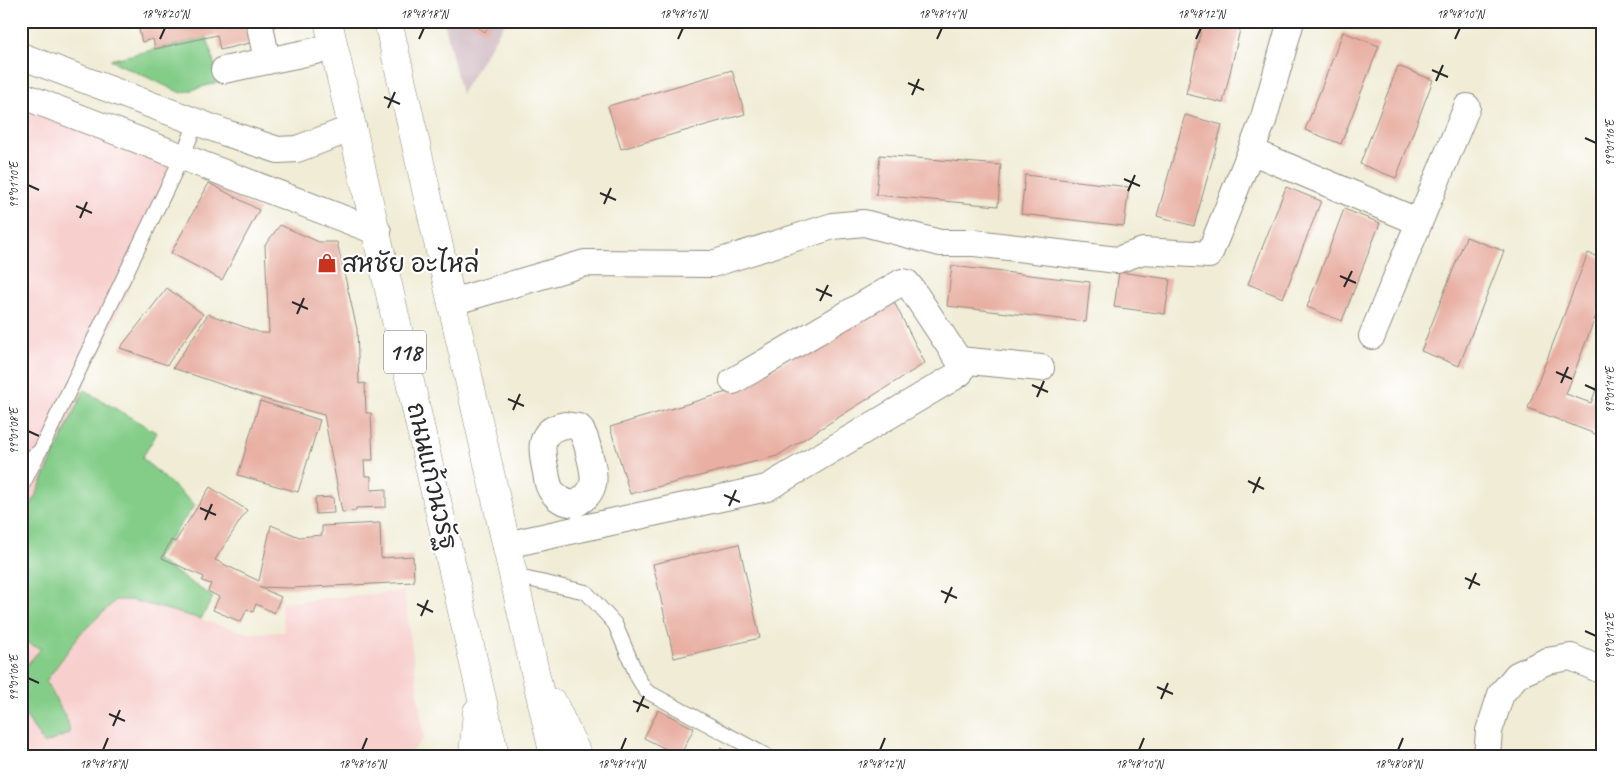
<svg xmlns="http://www.w3.org/2000/svg" width="1624" height="777" font-family="Caveat,'Playpen Sans Thai',sans-serif">
	<style>
		.built { fill: #f7d0ce }
		.industrial { fill: #d2bec4 }
		.green { fill: #84cd89; stroke: #587c5a }
		.building { fill: #e8afa2 }
		.lines { fill: none; stroke-linecap: round; stroke-linejoin: round }
		.service-casing { stroke: #8e8c80; stroke-width: 16 }
		.minor-casing { stroke: #8e8c80; stroke-width: 28 }
		.primary-casing { stroke: #8e8c80; stroke-width: 29 }
		.service { stroke: #fff; stroke-width: 14 }
		.minor { stroke: #fff; stroke-width: 26 }
		.primary { stroke: #fff; stroke-width: 28 }
		.ticks { fill: none; stroke: #2b2b2b; stroke-width: 2 }
		.labels { text-anchor: middle; stroke-width: 4.5; stroke-linejoin: round; paint-order: stroke }
		.shield { fill: #fff; stroke: #6b6b6b; stroke-width: 1 }
		.shield-label { font-size: 24px; font-weight: bold; fill: #2b2b2b }
		.poi-label { font-size: 25px; fill: #2b2b2b; stroke: #fff; text-anchor: start }
		.street-label { font-size: 25px; fill: #2b2b2b; stroke: #fff }
		.neatline { fill: none; stroke: #2b2b2b; stroke-width: 2 }
		.ticks-label { font-size: 12px; text-anchor: middle; fill: #2b2b2b }
	</style>
	<rect width="100%" height="100%" fill="#fff"/>
	<filter id="ink" filterUnits="userSpaceOnUse"><feTurbulence type="fractalNoise" baseFrequency=".02" numOctaves="2"/><feDisplacementMap in="SourceGraphic" scale="10" xChannelSelector="R" yChannelSelector="G"/><feConvolveMatrix kernelMatrix="1 2 1 2 8 2 1 2 1" color-interpolation-filters="sRGB"/></filter>
	<filter id="wash" filterUnits="userSpaceOnUse"><feTurbulence type="fractalNoise" baseFrequency=".0096" numOctaves="4" result="noise"/><feDisplacementMap in="SourceGraphic" scale="20" xChannelSelector="R" yChannelSelector="G"/><feGaussianBlur stdDeviation="1.12" result="paint"/><feColorMatrix in="noise" values="0 0 0 0 0 0 0 0 0 0 0 0 0 0 0 0 0 1.4 0 .05"/><feComposite in="paint" operator="in"/></filter>
	<g filter="url(#wash)">
		<rect width="100%" height="100%" fill="#f0ecd5"/>
		<g class="built">
			<path d="M21,103L185,164L21,527Z"/>
			<path d="M404,591L424,738L407,756H21V627L80,634L116,600H132L248,633L284,632L281,603Z"/>
		</g>
		<path class="industrial" d="M444,21H506L461,94Z"/>
		<g class="green">
			<path d="M207,37L219,82L181,93L110,60Z"/>
			<path d="M84,390L157,433L142,458L195,505L155,559L213,597L201,619L132,600H116L80,634L46,681L68,722L70,733L44,744L21,708V671L41,649L21,640V527Z"/>
		</g>
		<g id="blocks">
			<g class="building">
				<path d="M137,21H254L258,41L220,50L217,35L155,49L153,39L142,42Z"/>
				<path d="M468,21H492L485,32Z"/>
				<path d="M1203,21H1242L1223,103L1186,94Z"/>
				<path d="M1343,32L1379,46L1341,144L1305,130Z"/>
				<path d="M1398,66L1433,80L1396,178L1360,164Z"/>
				<path d="M732,70L745,114L621,149L608,106Z"/>
				<path d="M1185,115L1222,125L1194,226L1157,216Z"/>
				<path d="M880,155L1001,165L998,206L876,195Z"/>
				<path d="M1025,175L1129,187L1124,226L1021,214Z"/>
				<path d="M209,183L259,210L222,280L171,253Z"/>
				<path d="M1286,187L1321,201L1283,298L1248,284Z"/>
				<path d="M1344,209L1380,223L1342,321L1307,307Z"/>
				<path d="M280,225L319,242H337L357,329L359,384L365,383L366,413H371L373,460H364L365,476H371V490L386,489V507L356,508V511L342,512L324,415L264,399L173,368L208,314L261,333H269L265,245Z"/>
				<path d="M1466,237L1504,251L1459,366L1421,351Z"/>
				<path d="M1588,253L1603,259V297L1566,394L1591,403L1603,372V437L1528,408Z"/>
				<path d="M952,266L1090,282L1086,322L947,306Z"/>
				<path d="M1119,272L1170,279L1165,314L1114,307Z"/>
				<path d="M167,288L203,314L167,365L120,348Z"/>
				<path d="M893,300L925,363L777,456L630,494L610,427L737,389Z"/>
				<path d="M260,401L320,420L298,492L238,475Z"/>
				<path d="M210,487L247,510L215,560L259,581L271,525L299,537L322,535V526L380,523L381,558L413,556L414,582L291,588L259,587L281,597L274,613L256,604L253,612L247,609L241,622L213,610L219,597L208,591L211,584L202,581L204,577L162,558L171,540L175,542Z"/>
				<path d="M333,497L334,513L316,514L315,498Z"/>
				<path d="M739,544L760,638L674,658L653,564Z"/>
				<path d="M658,710L694,728L680,756L644,738Z"/>
				<path d="M721,748L737,756H717Z"/>
			</g>
		</g>
	</g>
	<g filter="url(#ink)">
		<use href="#blocks" fill-opacity="0" stroke="#8e8c80" stroke-width="1"/>
		<g class="lines">
			<defs>
				<g id="service">
					<path d="M21,465L40,451L182,157L197,121"/>
					<path d="M21,488L38,454"/>
					<path d="M514,576L586,592L615,624L638,678L646,691L767,756"/>
				</g>
				<g id="minor">
					<path d="M259,21L267,61"/>
					<path d="M21,56L226,133L278,150L297,149L353,128"/>
					<path d="M224,70L334,47"/>
					<path d="M21,95L378,232"/>
					<path d="M1251,151L1419,222"/>
					<path d="M452,302L585,263L712,264L833,226L864,223L940,243H975L1117,260L1143,251L1209,255L1263,121L1291,21"/>
					<path d="M1372,336L1467,107"/>
					<path d="M959,360L1041,368"/>
					<path d="M565,425L579,427C585,435 587,443 589,453C595,475 599,492 575,504C567,503 559,501 554,494C548,488 547,480 546,472C541,451 537,430 565,425Z"/>
					<path d="M506,545L767,488L954,377L960,373L962,368L960,362L911,288L907,283L902,282L733,381"/>
					<path d="M1487,756L1489,731L1501,694L1517,675L1547,661L1571,657L1603,671"/>
				</g>
				<g id="primary">
					<path d="M328,21L495,756"/>
					<path d="M388,21L554,756"/>
					<path d="M553,703L578,756"/>
					<path d="M473,756L477,712"/>
				</g>
			</defs>
			<use href="#service" class="service-casing"/>
			<use href="#minor" class="minor-casing"/>
			<use href="#primary" class="primary-casing"/>
			<use href="#service" class="service"/>
			<use href="#minor" class="minor"/>
			<use href="#primary" class="primary"/>
		</g>
	</g>
	<path class="ticks" d="M160,39L165,28M419,39L424,28M678,39L683,28M937,39L942,28M1196,39L1201,28M1455,39L1460,28M1432,70L1448,77M1436,81L1443,65M908,83L924,90M912,95L919,79M384,97L400,104M388,108L395,92M1585,138L1596,143M1124,179L1140,186M28,185L39,190M1128,191L1135,175M600,193L616,200M604,204L611,188M76,206L92,213M80,218L87,202M1340,276L1356,283M1344,287L1352,271M816,289L832,296M820,301L828,285M292,302L308,309M297,314L304,298M1556,372L1572,379M1561,383L1568,367M1032,385L1048,392M1585,385L1596,390M1037,397L1044,381M508,399L524,406M513,410L520,394M28,431L39,436M1248,481L1264,489M1253,493L1260,477M724,495L740,502M729,506L736,490M200,508L216,515M205,520L212,504M1465,578L1480,585M1469,589L1476,573M941,591L957,598M945,603L952,587M417,604L433,612M421,616L428,600M1585,631L1596,636M28,678L39,683M1157,687L1173,694M1161,699L1168,683M633,701L649,708M637,712L644,696M109,714L125,721M113,726L120,710M103,750L108,738M362,750L367,738M621,750L626,738M880,750L885,738M1139,750L1144,738M1398,750L1403,738"/>
	<defs>
		<symbol id="shop-bare" viewBox="-9 -9 18 18"><path d="M-5-2.5h2.3a2.7 3.5 0 0 1 5.4 0H5L5.5 6h-11ZM-1.5-2.5h3a1.5 2.3 0 0 0-3 0Z" fill="#c8321e" stroke="#fff" stroke-width="2.5" paint-order="stroke"/></symbol>
	</defs>
	<g fill-rule="evenodd">
		<use href="#shop-bare" x="313" y="249" width="28" height="28"/>
	</g>
	<g class="labels">
		<rect class="shield" x="384" y="330.5" width="42" height="43" rx="4"/>
		<g class="shield-label">
			<text x="405" y="360">118</text>
		</g>
		<g class="poi-label">
			<text x="342" y="272">สหชัย อะไหล่</text>
		</g>
		<g class="street-label">
			<text transform="translate(433 476) rotate(77)" y="9">ถนนแก้วนวรัฐ</text>
		</g>
	</g>
	<rect width="1624" height="777" fill="none" stroke="#fff" stroke-width="55"/>
	<rect x="28" y="28" width="1568" height="722" class="neatline"/>
	<g class="ticks-label">
		<text x="165" y="18">18°48'20"N</text>
		<text x="424" y="18">18°48'18"N</text>
		<text x="683" y="18">18°48'16"N</text>
		<text x="942" y="18">18°48'14"N</text>
		<text x="1201" y="18">18°48'12"N</text>
		<text x="1460" y="18">18°48'10"N</text>
		<text transform="translate(1610 143) rotate(-90)" y="4">99°01'16"E</text>
		<text transform="translate(14 185) rotate(-90)" y="4">99°01'10"E</text>
		<text transform="translate(1610 390) rotate(-90)" y="4">99°01'14"E</text>
		<text transform="translate(14 431) rotate(-90)" y="4">99°01'08"E</text>
		<text transform="translate(1610 636) rotate(-90)" y="4">99°01'12"E</text>
		<text transform="translate(14 678) rotate(-90)" y="4">99°01'06"E</text>
		<text x="103" y="768">18°48'18"N</text>
		<text x="362" y="768">18°48'16"N</text>
		<text x="621" y="768">18°48'14"N</text>
		<text x="880" y="768">18°48'12"N</text>
		<text x="1139" y="768">18°48'10"N</text>
		<text x="1398" y="768">18°48'08"N</text>
	</g>
</svg>
